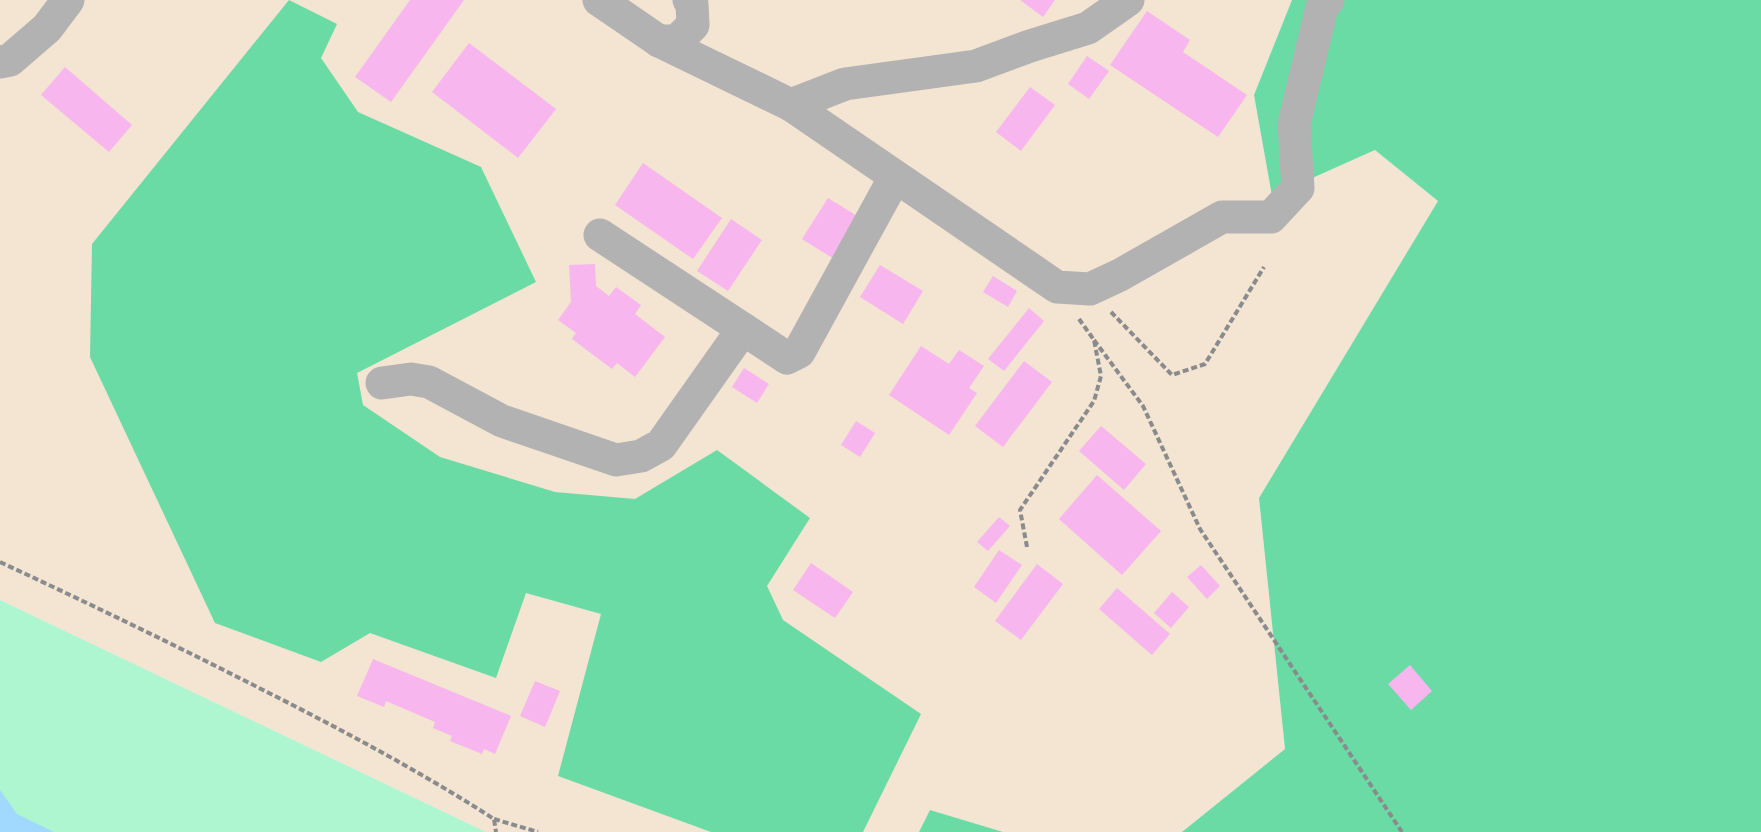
<svg xmlns="http://www.w3.org/2000/svg" width="1761" height="832" font-family="'Fira Sans',sans-serif">
	<style>
		.industrial { fill: #f4e4d2 }
		.green { fill: #adf6cf }
		.forest { fill: #6adba5 }
		.water { fill: #a1d9fe }
		.building { fill: #f8b6ee }
		.lines { fill: none; stroke-linecap: round; stroke-linejoin: round }
		.path { stroke: #8a8b8c; stroke-width: 4; stroke-dasharray: 6 3; stroke-linecap: butt }
		.minor { stroke: #b2b2b2; stroke-width: 33 }
	</style>
	<rect width="100%" height="100%" fill="#f0f1f3"/>
	<path class="industrial" d="M0,0H1292L1254,95L1272,196L1375,150L1438,201L1259,498L1285,749L1182,832H1003L930,810L919,832H486L0,600Z"/>
	<path class="green" d="M0,600L486,832H0Z"/>
	<g class="forest">
		<path d="M289,0L337,24L321,58L358,112L481,167L536,282L357,373L363,405L440,457L555,492L635,499L717,450L810,518L767,586L783,620L921,714L863,832H711L558,776L601,614L526,593L496,678L370,633L321,662L215,623L90,357L92,244Z"/>
		<path d="M1292,0H1761V832H1182L1285,749L1259,498L1438,201L1375,150L1272,196L1254,95Z"/>
		<path d="M930,810L1003,832H919Z"/>
	</g>
	<path class="water" d="M0,790L17,814L54,832H0Z"/>
	<g class="building">
		<path d="M410,0H464L391,102L355,77Z"/>
		<path d="M1020,0H1055L1043,17Z"/>
		<path d="M1147,11L1190,40L1183,52L1247,95L1218,137L1110,65Z"/>
		<path d="M469,43L556,109L518,158L432,92Z"/>
		<path d="M1087,56L1109,71L1089,99L1068,84Z"/>
		<path d="M65,67L132,125L109,152L41,95Z"/>
		<path d="M1030,87L1055,105L1021,151L996,132Z"/>
		<path d="M643,163L722,218L693,259L615,205Z"/>
		<path d="M828,198L859,217L834,259L802,239Z"/>
		<path d="M731,219L762,240L728,291L697,271Z"/>
		<path d="M595,264L596,286L609,296L616,287L641,305L635,314L665,337L635,377L617,363L612,369L572,339L576,333L558,320L571,302L569,265Z"/>
		<path d="M880,265L923,291L903,324L860,297Z"/>
		<path d="M993,276L1017,291L1008,307L983,292Z"/>
		<path d="M1029,308L1044,321L1004,371L988,359Z"/>
		<path d="M921,346L949,364L959,350L984,366L969,388L977,393L949,435L889,395Z"/>
		<path d="M1024,361L1052,382L1003,447L975,426Z"/>
		<path d="M744,368L769,384L757,403L732,387Z"/>
		<path d="M856,421L875,433L860,457L841,445Z"/>
		<path d="M1101,426L1146,464L1124,490L1079,451Z"/>
		<path d="M1097,475L1161,531L1122,575L1059,519Z"/>
		<path d="M999,517L1010,526L988,551L977,542Z"/>
		<path d="M999,550L1022,565L996,603L974,587Z"/>
		<path d="M811,563L853,592L835,618L793,590Z"/>
		<path d="M1037,564L1063,584L1021,640L995,621Z"/>
		<path d="M1201,565L1220,586L1207,599L1187,577Z"/>
		<path d="M1117,588L1170,634L1152,655L1099,609Z"/>
		<path d="M1172,592L1189,607L1171,628L1154,613Z"/>
		<path d="M373,659L511,716L495,754L484,749L482,754L450,741L452,736L433,728L435,722L386,701L384,707L357,696Z"/>
		<path d="M1410,665L1432,691L1411,710L1388,684Z"/>
		<path d="M535,681L560,691L545,727L520,716Z"/>
	</g>
	<g class="lines">
		<g class="path">
			<path d="M1111,312L1172,375L1205,364L1264,267"/>
			<path d="M1094,340L1143,406L1200,529L1402,832"/>
			<path d="M1027,547L1020,510L1094,401L1101,376L1094,340L1079,319"/>
			<path d="M0,562C90,604 179,647 267,692C344,731 421,772 494,819L496,832"/>
			<path d="M494,819L538,832"/>
		</g>
		<g class="minor">
			<path d="M599,0L659,41L791,105L1057,287L1090,289L1120,275L1222,217H1271L1298,188L1294,124L1322,7L1328,0"/>
			<path d="M659,41H677L693,25L692,4L689,0"/>
			<path d="M0,62L10,60L47,28L68,0"/>
			<path d="M791,105L845,84L976,66L1030,46L1088,28L1128,0"/>
			<path d="M600,235L787,358L799,352L895,177"/>
			<path d="M382,383L411,379L429,382L502,421L616,460L641,456L661,445L743,329"/>
		</g>
	</g>
</svg>
